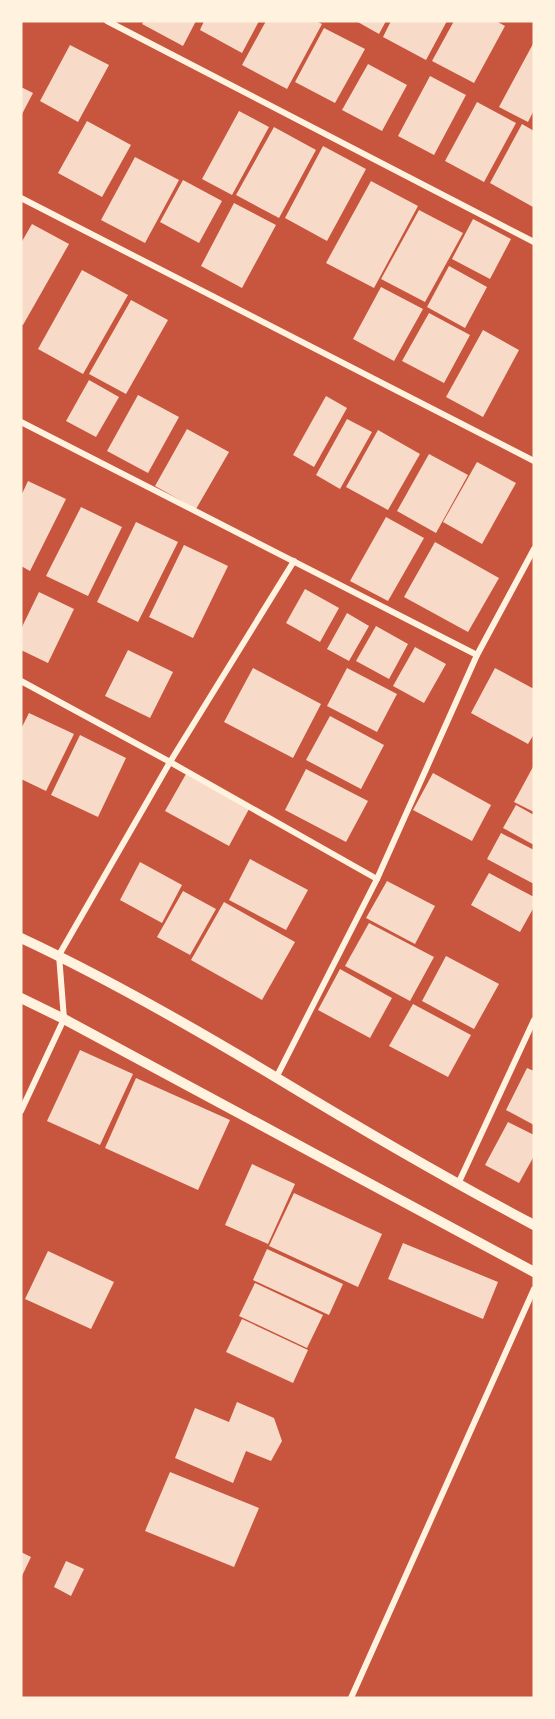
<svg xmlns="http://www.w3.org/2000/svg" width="555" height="1719" font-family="'Noto Sans',sans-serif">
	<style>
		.building { fill: #f7dbc8 }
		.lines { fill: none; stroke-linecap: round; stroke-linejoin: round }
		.minor { stroke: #fff3e0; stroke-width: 6 }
		.tertiary { stroke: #fff3e0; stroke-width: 10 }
	</style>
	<rect width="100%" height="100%" fill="#c8553d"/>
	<g class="building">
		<path d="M144,21H196L183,46L142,24Z"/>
		<path d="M204,21H259L242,53L200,30Z"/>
		<path d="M266,21H316L322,24L287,89L242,65Z"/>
		<path d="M356,21H386L379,34Z"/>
		<path d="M391,21H447L426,60L383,37Z"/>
		<path d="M454,21H496L505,26L474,83L432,61Z"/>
		<path d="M324,28L365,49L335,103L295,82Z"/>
		<path d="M534,42V110L528,122L499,107Z"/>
		<path d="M70,45L109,65L78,122L40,101Z"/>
		<path d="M368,64L407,85L382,131L342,110Z"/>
		<path d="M430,76L466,95L434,155L398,136Z"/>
		<path d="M21,87L33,93L21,116Z"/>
		<path d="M477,102L516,123L484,182L445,161Z"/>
		<path d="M239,111L269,127L232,195L202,179Z"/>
		<path d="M87,121L131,145L102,197L58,173Z"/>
		<path d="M522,124L534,131L533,207L490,183Z"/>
		<path d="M274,127L316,150L279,218L236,195Z"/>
		<path d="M323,146L366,169L327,241L285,218Z"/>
		<path d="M135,157L179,180L145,243L101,220Z"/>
		<path d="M183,180L222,201L199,243L160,222Z"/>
		<path d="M371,181L418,206L374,288L326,263Z"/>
		<path d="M234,203L276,225L242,288L201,266Z"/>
		<path d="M419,210L463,233L425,302L381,279Z"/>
		<path d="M473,219L511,239L490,279L452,259Z"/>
		<path d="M32,224L69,244L23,325L21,324V243Z"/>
		<path d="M449,266L487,287L465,328L427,307Z"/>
		<path d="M82,270L128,295L83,374L38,349Z"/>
		<path d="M381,287L423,309L394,361L353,339Z"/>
		<path d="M131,300L168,320L126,394L89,374Z"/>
		<path d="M429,313L470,335L444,383L402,361Z"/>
		<path d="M483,330L519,350L483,417L446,397Z"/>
		<path d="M89,380L119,397L96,437L66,421Z"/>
		<path d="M138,395L179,417L148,473L107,451Z"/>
		<path d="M326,396L347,408L314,467L293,455Z"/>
		<path d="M347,419L372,432L340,489L316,475Z"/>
		<path d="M187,429L229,452L196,509L155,486Z"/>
		<path d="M378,430L420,454L388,510L346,487Z"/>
		<path d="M429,454L468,475L436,533L397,511Z"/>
		<path d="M477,462L516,483L482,544L443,522Z"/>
		<path d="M28,481L66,499L30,571L21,566V496Z"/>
		<path d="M81,507L122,527L88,596L46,576Z"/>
		<path d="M386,517L424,538L388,601L350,581Z"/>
		<path d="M136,522L178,542L138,622L97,602Z"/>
		<path d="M435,542L499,578L468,632L404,597Z"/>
		<path d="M184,545L228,566L193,638L149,617Z"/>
		<path d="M305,589L339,608L320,642L286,623Z"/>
		<path d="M39,592L74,609L48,663L21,650V629Z"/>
		<path d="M347,613L369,626L349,661L327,649Z"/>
		<path d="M376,626L408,644L389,679L356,661Z"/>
		<path d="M415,647L446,664L424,703L393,686Z"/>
		<path d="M128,650L173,672L150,718L105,696Z"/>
		<path d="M253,668L321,704L293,758L224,722Z"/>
		<path d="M347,668L397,694L377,732L327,706Z"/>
		<path d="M495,668L534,689V734L528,744L471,713Z"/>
		<path d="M29,713L74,734L46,791L21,779V729Z"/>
		<path d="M330,716L384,745L361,789L306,760Z"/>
		<path d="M80,735L126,758L98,817L51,795Z"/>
		<path d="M534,765V812L514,802Z"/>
		<path d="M306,769L368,801L346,842L285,810Z"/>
		<path d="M433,773L491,805L472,841L413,810Z"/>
		<path d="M186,774L249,809L229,846L165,811Z"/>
		<path d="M516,805L534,815V845L503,828Z"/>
		<path d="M501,833L534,850V884L487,859Z"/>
		<path d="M250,859L308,890L286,930L229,900Z"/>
		<path d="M140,862L182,885L162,923L120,900Z"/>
		<path d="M489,873L534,897V907L520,932L471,905Z"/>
		<path d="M387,881L435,906L415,944L366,918Z"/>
		<path d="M183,891L216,909L190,955L157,937Z"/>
		<path d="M224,902L295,942L262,1000L191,960Z"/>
		<path d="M369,923L434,957L410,1001L345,966Z"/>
		<path d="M446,956L499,984L474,1029L422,1001Z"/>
		<path d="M340,969L392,998L370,1038L318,1010Z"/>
		<path d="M413,1004L471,1035L448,1077L389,1046Z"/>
		<path d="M80,1050L133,1074L100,1145L47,1121Z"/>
		<path d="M527,1068L534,1071V1125L506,1110Z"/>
		<path d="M136,1078L230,1120L198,1190L105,1148Z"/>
		<path d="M508,1122L534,1135V1156L519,1183L485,1165Z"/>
		<path d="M252,1164L295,1184L268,1244L225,1225Z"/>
		<path d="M294,1193L382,1234L358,1287L269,1246Z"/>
		<path d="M403,1243L498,1282L483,1319L388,1279Z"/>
		<path d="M267,1249L343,1284L329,1315L253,1280Z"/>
		<path d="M48,1251L114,1282L91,1329L25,1299Z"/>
		<path d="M255,1283L323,1315L307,1348L239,1316Z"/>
		<path d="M242,1319L308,1350L293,1383L226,1352Z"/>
		<path d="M237,1402L274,1418L282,1441L271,1461L246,1451L233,1483L175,1458L195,1408L229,1422Z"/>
		<path d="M170,1472L259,1508L234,1567L145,1531Z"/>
		<path d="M21,1552L31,1557L21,1578Z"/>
		<path d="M66,1561L84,1569L71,1596L54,1587Z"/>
	</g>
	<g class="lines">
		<g class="minor">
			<path d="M107,21L534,242"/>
			<path d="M21,198L534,461"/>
			<path d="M21,422L477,655"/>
			<path d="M21,681L170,762L377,879"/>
			<path d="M276,1078L377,879L477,655L534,549"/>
			<path d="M21,1111L64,1019L59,955L170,762L294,561"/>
			<path d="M458,1184L534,1020"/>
			<path d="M351,1698L534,1289"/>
		</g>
		<g class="tertiary">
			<path d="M21,938C109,979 194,1028 277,1078C361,1129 447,1179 534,1225"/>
			<path d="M21,998L64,1019L534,1272"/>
		</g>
	</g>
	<rect width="555" height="1719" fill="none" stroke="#fff3e0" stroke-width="45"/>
</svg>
